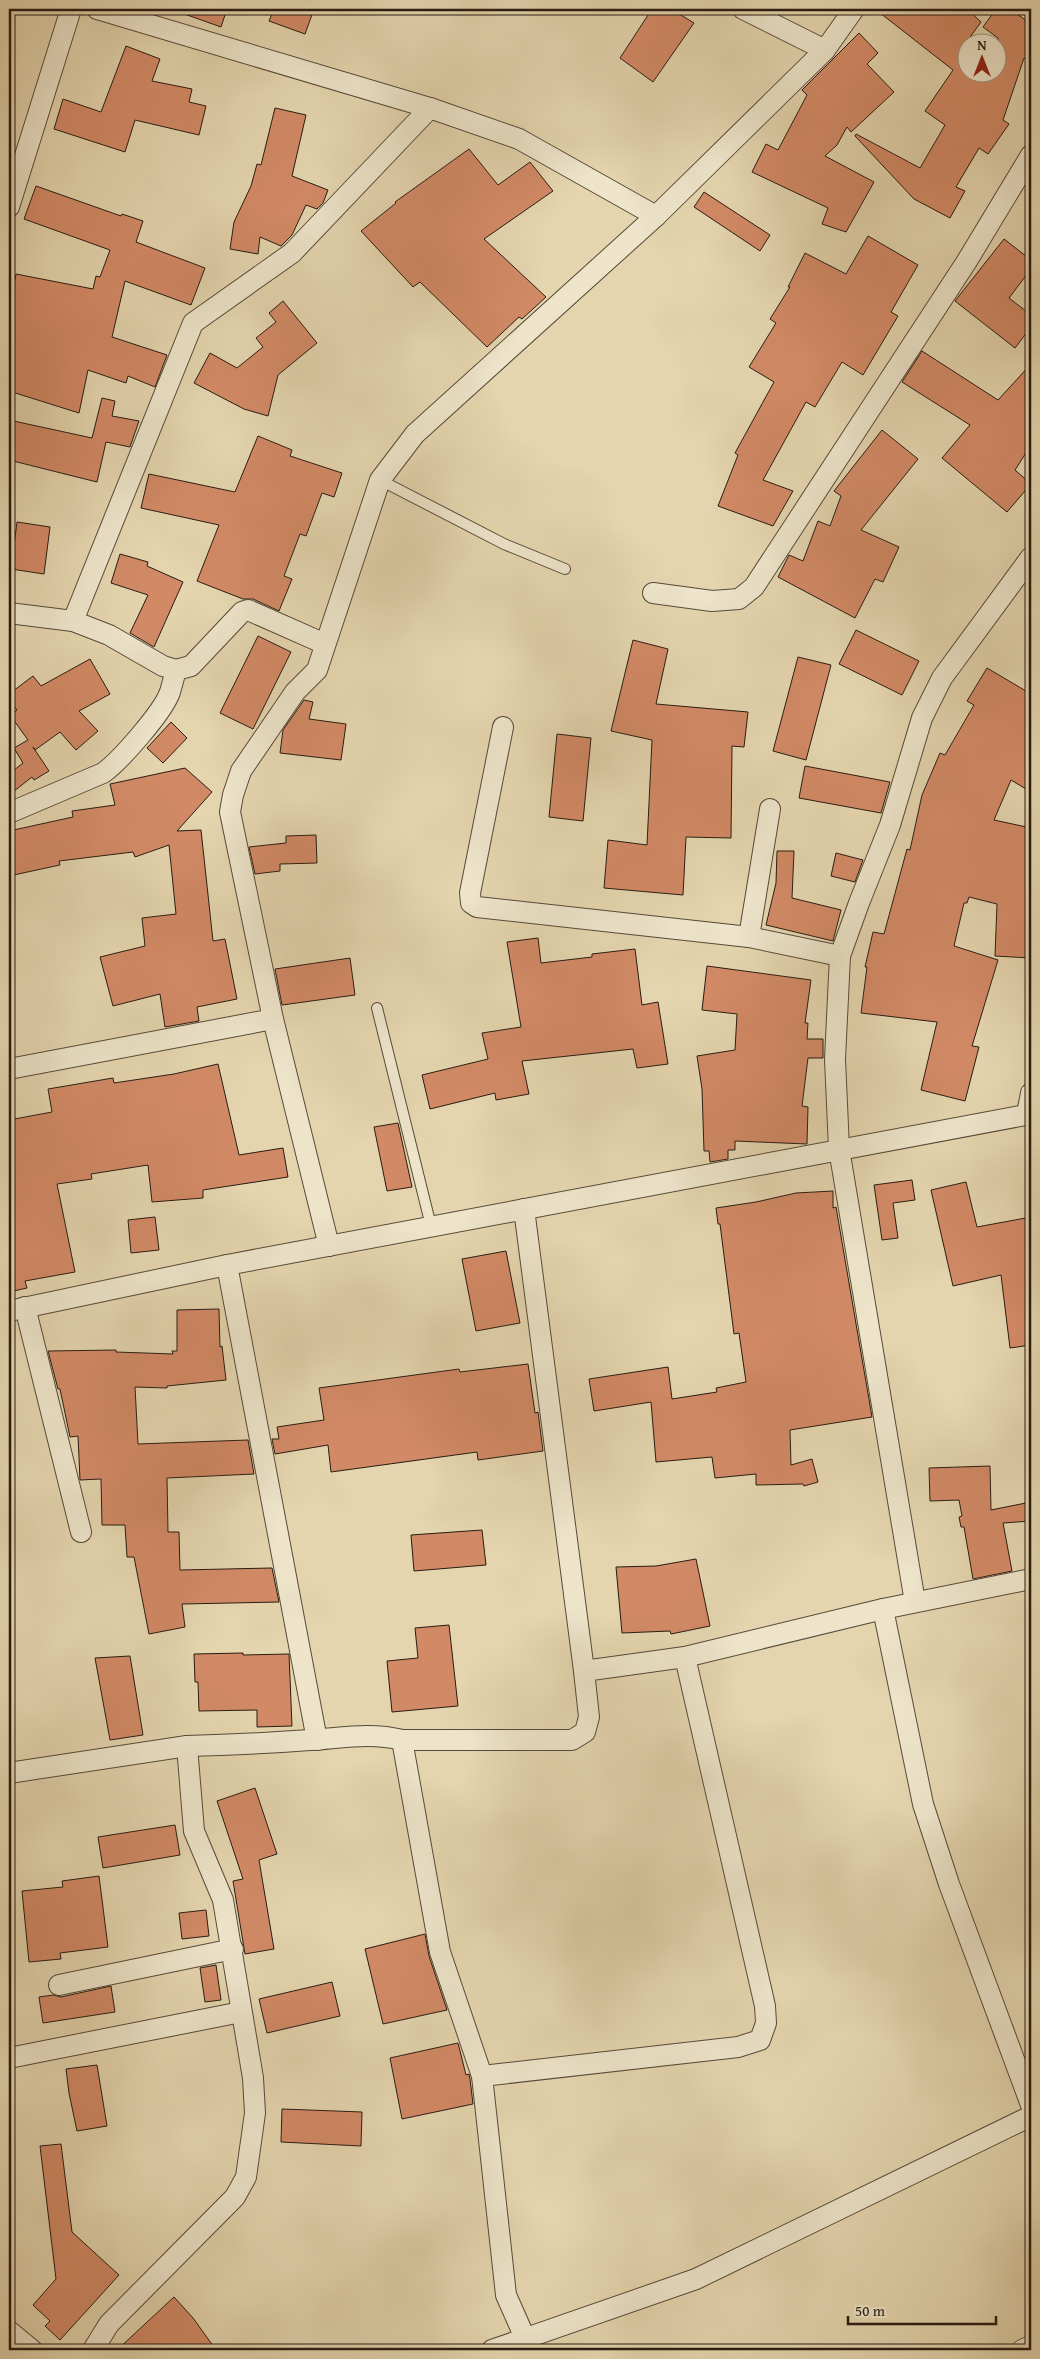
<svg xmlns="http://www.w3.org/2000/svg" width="1040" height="2359" font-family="'Gentium Book Plus',serif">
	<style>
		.building { fill: #d28a66; stroke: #281b12 }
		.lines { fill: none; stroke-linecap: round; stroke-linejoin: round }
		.lane-casing { stroke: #574a39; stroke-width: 12 }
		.street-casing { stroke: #574a39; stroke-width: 22 }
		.lane { stroke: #ede4ca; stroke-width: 10 }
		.street { stroke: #ede4ca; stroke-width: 20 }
	</style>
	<rect width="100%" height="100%" fill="#e4d5ae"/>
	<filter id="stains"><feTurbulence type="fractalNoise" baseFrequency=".004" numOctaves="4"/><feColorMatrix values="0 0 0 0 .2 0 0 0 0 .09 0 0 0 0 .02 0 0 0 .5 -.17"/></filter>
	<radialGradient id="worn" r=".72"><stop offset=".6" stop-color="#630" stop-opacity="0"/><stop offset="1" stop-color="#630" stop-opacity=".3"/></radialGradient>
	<g class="building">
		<path d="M177,9H227L221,27L176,11Z"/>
		<path d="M274,9H314L305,34L269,21Z"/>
		<path d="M652,9H671L694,23L653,82L620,58Z"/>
		<path d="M875,9H967L981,22L968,40V72H998V38L983,27L996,9H1010L1031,24V63L1024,58L1003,120L1009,124L988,154L979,148L956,187L965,191L950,218L914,199L855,136L856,134L920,168L945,125L925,111L953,70Z"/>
		<path d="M859,33L878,53L867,64L894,92L851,132L847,127L837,145L825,156L874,182L846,232L822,224L828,208L752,172L766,144L778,150L807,95L802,90Z"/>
		<path d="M126,46L160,59L152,81L192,89L189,102L206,106L199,135L135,120L125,152L54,129L63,99L101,112Z"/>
		<path d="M275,108L306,115L292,176L328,190L323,203L317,209L306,205L292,235L281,246L260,237L258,254L230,249L234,222L251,186L257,164L261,165Z"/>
		<path d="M469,149L498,185L530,162L553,191L484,239L546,297L522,319L519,317L487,347L420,282L413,287L361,231L396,203L395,202Z"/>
		<path d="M36,186L121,216L122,214L143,221L136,242L205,268L191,305L125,281L112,337L167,355L155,387L128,376L126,383L88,370L79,413L9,391V311L16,274L93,289L96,276L100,277L110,250L24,219Z"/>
		<path d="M704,192L770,235L760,251L694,207Z"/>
		<path d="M868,236L918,265L891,312L898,316L863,375L842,362L815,407L806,402L763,480L793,491L773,526L718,506L738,455L735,453L774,382L749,367L776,323L770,319L790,287H788L805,253L846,274Z"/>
		<path d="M1004,239L1031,260V269L1009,298L1031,315V327L1015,348L955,301Z"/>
		<path d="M283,301L317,343L278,375L268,416L244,409L194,383L210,353L237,368L263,347L256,338L276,322L269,313Z"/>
		<path d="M922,351L998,400L1031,364V445L1015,470L1031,484L1007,512L942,458L970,425L902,382Z"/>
		<path d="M102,398L115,401L112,416L139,421L130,447L106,442L97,482L9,460V420L92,438Z"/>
		<path d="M882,430L918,459L861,530L899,547L883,582L875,579L855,618L778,577L789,555L803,561L818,521L830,526L841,496L834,491Z"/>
		<path d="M258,436L292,450L290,456L342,473L334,497L322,493L306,536L300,534L284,576L292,579L279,611L253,599H243L197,581L219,525L141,508L149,474L235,492Z"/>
		<path d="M17,522L50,527L44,574L11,569Z"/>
		<path d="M120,554L148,562L147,566L183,582L154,647L130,633L148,595L111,583Z"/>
		<path d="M856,630L919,661L902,695L839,664Z"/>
		<path d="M258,636L291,652L253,729L220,713Z"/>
		<path d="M633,640L668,649L656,704L748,712L744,747L732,746L731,838L686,837L683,895L604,888L608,840L647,845L652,740L611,731Z"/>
		<path d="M798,657L831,665L806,760L773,751Z"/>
		<path d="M90,659L110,694L79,711L98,731L76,750L60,732L35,750L33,747L49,771L34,780L32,777L9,795V774L23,763L14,748L28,740L10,715L17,710L9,700V694L33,676L41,686Z"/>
		<path d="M987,668L1031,694V792L1011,780L994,820L1031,828V958L995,956L997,904L969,897L967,903H964L954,946L998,960L972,1046L979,1047L965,1101L921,1090L937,1022L861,1013L867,967H865L873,932L884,934L907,849L910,850L922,795L940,753L945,755L974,705L967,701Z"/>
		<path d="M304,700L313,702L309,719L346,724L341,760L280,753L283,730Z"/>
		<path d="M171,722L187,738L163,763L147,748Z"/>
		<path d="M557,734L591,738L583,821L549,817Z"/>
		<path d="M805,766L890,782L881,813L799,798Z"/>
		<path d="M185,768L212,792L177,831L201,830L213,941L225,939L237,999L197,1007L199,1021L165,1027L160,994L113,1006L100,957L145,946L142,918L176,914L169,845L135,857L133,852L59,861L60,865L9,876V831L73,817L72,811L115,805L110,784Z"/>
		<path d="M316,835L317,863L280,864V871L255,874L249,847L286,843V836Z"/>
		<path d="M777,851H794L792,898L841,910L833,941L766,925L776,883Z"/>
		<path d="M836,853L863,860L855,882L831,876Z"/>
		<path d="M538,938L541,963L592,957V954L635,949L642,1005L658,1002L668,1064L637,1068L633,1049L522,1061L529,1094L496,1100L495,1093L430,1109L422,1075L488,1059L482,1033L521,1027L507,942Z"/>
		<path d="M350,958L355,995L282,1005L275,969Z"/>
		<path d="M707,966L811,980L805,1023H808L807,1039H823V1058H808L802,1106L808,1107L807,1144L735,1141V1150H728V1159L710,1162L709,1151H704L702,1089L697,1056L735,1050L737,1014L702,1010Z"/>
		<path d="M218,1064L239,1155L283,1148L288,1177L203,1190V1198L152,1202L148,1165L91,1174L92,1179L57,1184L75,1272L25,1281L27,1288L9,1292V1120L52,1112L48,1089L113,1078L114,1083L174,1074Z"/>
		<path d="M398,1123L412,1187L387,1191L374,1127Z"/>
		<path d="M912,1180L915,1200L893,1203L898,1238L882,1240L874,1185Z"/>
		<path d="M966,1182L977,1227L1031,1217V1345L1010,1348L1001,1275L953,1286L931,1190Z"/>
		<path d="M833,1191V1208L836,1207L872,1417L790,1430L791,1465L812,1459L818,1482L804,1486L803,1484L756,1485V1474L715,1478L712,1457L656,1462L651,1402L594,1411L589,1379L668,1367L672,1399L717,1392L716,1388L746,1382L739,1333L734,1334L720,1224H718L716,1208L756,1202L796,1193Z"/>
		<path d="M155,1217L159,1250L131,1253L128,1220Z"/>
		<path d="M506,1251L520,1323L476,1331L462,1259Z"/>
		<path d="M219,1309L220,1347L222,1346L226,1380L167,1386V1388L135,1387L138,1444L248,1440L254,1474L167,1478L168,1532H179L180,1570L272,1568L279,1602L182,1604L185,1627L149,1634L134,1557H127L125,1525H102L101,1479L80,1480L78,1436L70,1437L60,1389H58L48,1351L116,1350V1352L173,1354L172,1351H177V1310Z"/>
		<path d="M528,1364L535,1413L538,1412L543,1451L478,1460L477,1452L331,1472L328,1445L275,1454L272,1439H279L277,1427L324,1420L319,1388L459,1369L460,1372Z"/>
		<path d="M990,1466L991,1510L1031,1502V1521L1003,1523L1012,1571L973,1579L964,1527H961L959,1517L962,1516L959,1500L930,1501L929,1468Z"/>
		<path d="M482,1530L486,1565L414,1571L411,1535Z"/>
		<path d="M696,1559L710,1626L671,1634L670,1631L622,1633L616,1567L656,1566Z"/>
		<path d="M449,1625L458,1706L392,1712L387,1661L418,1658L415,1628Z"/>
		<path d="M243,1653V1655L289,1654L292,1726L257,1727V1710L199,1711L198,1682H195L194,1654Z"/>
		<path d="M130,1656L143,1735L110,1740L95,1658Z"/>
		<path d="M255,1788L277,1854L259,1860L274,1949L245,1954L233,1881L243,1879L217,1801Z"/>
		<path d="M175,1825L180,1855L103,1868L98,1837Z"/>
		<path d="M99,1876L108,1947L60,1953L61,1959L29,1962L22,1891L63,1887L62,1881Z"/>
		<path d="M206,1910L209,1936L182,1939L179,1913Z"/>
		<path d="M425,1934L429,1956L447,2010L383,2024L365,1949Z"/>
		<path d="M216,1965L221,2000L205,2002L200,1968Z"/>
		<path d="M332,1982L340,2016L267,2033L259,1999Z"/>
		<path d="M111,1986L115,2012L43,2023L39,1997L53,1995L61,1997Z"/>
		<path d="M458,2043L466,2075L469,2074L470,2079L473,2104L402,2119L390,2058Z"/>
		<path d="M97,2065L107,2126L77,2131L69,2093L66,2069Z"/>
		<path d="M282,2109L362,2112L361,2146L281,2142Z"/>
		<path d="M61,2144L72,2232L119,2275L60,2340L45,2326L50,2321L33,2305L56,2279L40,2146Z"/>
		<path d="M174,2297L193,2318L216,2350H117Z"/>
	</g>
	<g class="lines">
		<defs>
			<g id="lane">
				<path d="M380,480L504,544L565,569"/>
				<path d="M377,1008L431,1226"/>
			</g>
			<g id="street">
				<path d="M97,9L430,108L519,139L656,216"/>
				<path d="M743,9L825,50"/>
				<path d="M9,207L71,9"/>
				<path d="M653,593L712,601L739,599L754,587L967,261L1031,155"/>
				<path d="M9,613L73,621L109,635L163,666L176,670L191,666L242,612L248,610L325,644"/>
				<path d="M73,621L193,323L292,253L430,108"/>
				<path d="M503,727L470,893L471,903L477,907L749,937L840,956"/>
				<path d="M9,813L103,773C120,761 163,712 170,692C172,685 174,677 176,670"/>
				<path d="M749,937L770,809"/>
				<path d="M9,1069L273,1019"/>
				<path d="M1027,1114L1031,1093"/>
				<path d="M524,1209L584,1671"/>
				<path d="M329,1246L273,1019L230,812L233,795L241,771L295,692L317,670L380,480L415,434L656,216L825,50L854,9"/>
				<path d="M227,1265L317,1740"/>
				<path d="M25,1307L81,1532"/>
				<path d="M9,1311L227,1265L1031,1114"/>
				<path d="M915,1602L839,1149L835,1059L840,956L859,903L890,825L922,718L942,678L1031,557"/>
				<path d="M883,1609L923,1804L949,1884L1031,2105"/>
				<path d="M402,1740L440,1952L482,2076L506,2295L525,2338"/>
				<path d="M9,1773L187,1746"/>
				<path d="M59,1985L233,1949"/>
				<path d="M9,2058L241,2012"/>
				<path d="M482,2076L738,2047L760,2040L766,2023L765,2006L685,1657"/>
				<path d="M9,2331L32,2350"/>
				<path d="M93,2350L109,2324L235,2197L246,2177L255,2113L253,2078L223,1900L194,1831L187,1746C228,1745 269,1743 310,1740C342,1738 371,1732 402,1740H572L585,1732L589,1717L584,1671L685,1657L883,1609L1031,1579"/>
				<path d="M492,2350L696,2279L1031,2116"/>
				<path d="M1022,2350L1031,2346"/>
			</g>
		</defs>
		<use href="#lane" class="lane-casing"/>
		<use href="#street" class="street-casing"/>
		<use href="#lane" class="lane"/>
		<use href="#street" class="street"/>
	</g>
	<rect width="1040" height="2359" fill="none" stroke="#e4d5ae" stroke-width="30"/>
	<rect x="10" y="10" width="1020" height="2339" fill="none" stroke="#281b12" stroke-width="2.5"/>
	<rect x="15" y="15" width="1010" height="2329" fill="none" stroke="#281b12"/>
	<g transform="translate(982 58)"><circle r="24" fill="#ede4ca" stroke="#9e9480"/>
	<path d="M0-4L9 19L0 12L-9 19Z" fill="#8f2418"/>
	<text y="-8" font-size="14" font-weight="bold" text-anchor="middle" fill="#281b12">N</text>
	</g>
	<path d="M848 2316v8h148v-8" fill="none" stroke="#281b12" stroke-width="2.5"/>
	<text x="855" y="2316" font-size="15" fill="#281b12" stroke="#ede4ca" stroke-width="4" paint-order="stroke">50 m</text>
	<rect width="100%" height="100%" filter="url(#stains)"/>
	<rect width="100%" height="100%" fill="url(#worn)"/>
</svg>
